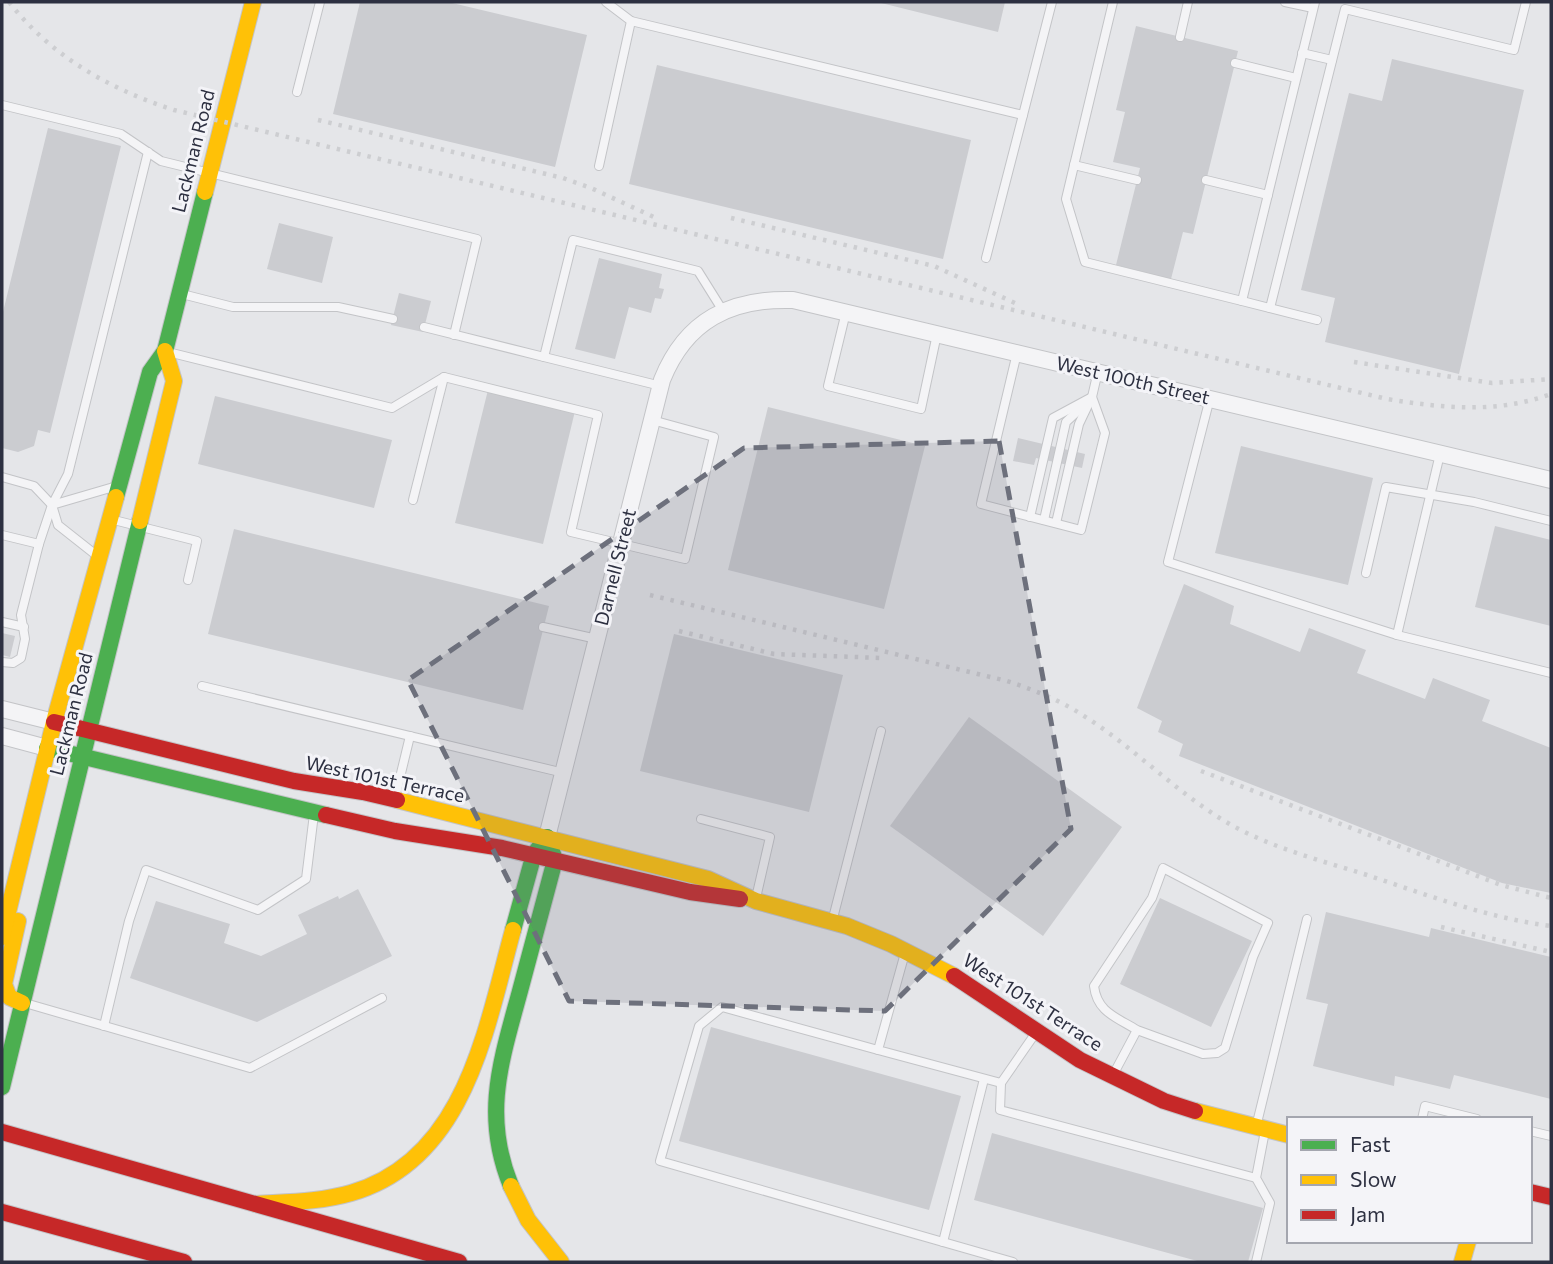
<svg xmlns="http://www.w3.org/2000/svg" width="1553" height="1264" font-family="Commissioner,sans-serif">
	<style>
		.building { fill: #cbccd0 }
		.lines { fill: none; stroke-linecap: round; stroke-linejoin: round }
		.lane-casing { stroke: #c3c4c7; stroke-width: 10 }
		.street-casing { stroke: #c3c4c7; stroke-width: 18 }
		.fast-casing { stroke: #c3c4c7; stroke-width: 18 }
		.slow-casing { stroke: #c3c4c7; stroke-width: 18 }
		.jam-casing { stroke: #c3c4c7; stroke-width: 18 }
		.lane { stroke: #f4f4f6; stroke-width: 8 }
		.street { stroke: #f4f4f6; stroke-width: 16 }
		.fast { stroke: #4caf50; stroke-width: 16 }
		.slow { stroke: #ffc107; stroke-width: 16 }
		.jam { stroke: #c62828; stroke-width: 16 }
		.rail { stroke: #cdced1; stroke-width: 4.5; stroke-dasharray: 3.5 7; stroke-linecap: butt }
		.marked { fill: #6d707c; fill-opacity: 0.2; stroke: #6d707c; stroke-width: 5; stroke-dasharray: 14 9; stroke-linejoin: round }
		.labels { text-anchor: middle; stroke-width: 6; stroke-linejoin: round; paint-order: stroke }
		.street-label { font-size: 19px; fill: #2d3041; stroke: #f4f4f8 }
	</style>
	<rect width="100%" height="100%" fill="#e5e6e9"/>
	<g class="building">
		<path d="M360,2H448L587,35L555,167L333,114Z"/>
		<path d="M877,2H1005L998,32Z"/>
		<path d="M1136,26L1238,51L1193,234L1183,232L1171,279L1116,265L1140,168L1113,162L1125,112L1116,110Z"/>
		<path d="M1392,59L1524,90L1459,374L1325,342L1335,298L1301,290L1349,93L1382,101Z"/>
		<path d="M657,65L971,140L943,259L629,184Z"/>
		<path d="M48,128L121,146L50,433L38,430L34,446L18,452L2,448V316Z"/>
		<path d="M279,223L333,237L322,283L267,269Z"/>
		<path d="M599,258L662,274L659,288L664,289L661,299L655,298L651,313L629,307L615,359L575,349Z"/>
		<path d="M399,293L431,301L423,332L391,325Z"/>
		<path d="M488,390L575,411L543,544L455,523Z"/>
		<path d="M215,396L392,440L374,508L198,464Z"/>
		<path d="M768,407L925,446L884,609L728,570Z"/>
		<path d="M1018,438L1085,454L1082,468L1036,458L1034,465L1013,461Z"/>
		<path d="M1241,446L1373,478L1348,585L1215,553Z"/>
		<path d="M1495,526L1551,540V626L1475,607Z"/>
		<path d="M234,529L549,606L523,710L208,634Z"/>
		<path d="M1184,584L1234,606L1230,624L1300,652L1309,628L1366,650L1357,673L1425,699L1433,678L1490,700L1482,721L1551,748V893L1502,883L1179,756L1183,744L1158,732L1162,721L1137,708Z"/>
		<path d="M2,633L15,636L10,657L2,655Z"/>
		<path d="M674,634L843,675L809,812L640,771Z"/>
		<path d="M969,717L1122,827L1043,936L890,826Z"/>
		<path d="M358,889L392,956L257,1022L130,978L156,901L230,924L224,943L261,956L307,934L298,915L338,896L339,899Z"/>
		<path d="M1160,898L1252,941L1211,1027L1120,984Z"/>
		<path d="M1326,912L1429,937L1431,928L1551,957V1099L1454,1075L1450,1089L1395,1076L1394,1086L1313,1066L1328,1004L1306,999Z"/>
		<path d="M711,1027L961,1096L929,1210L679,1141Z"/>
		<path d="M992,1133L1263,1208L1248,1262H1201L974,1200Z"/>
	</g>
	<g class="lines">
		<defs>
			<g id="lane">
				<path d="M1113,2L1066,199L1085,262L1242,301L1315,2"/>
				<path d="M1285,2L1313,8"/>
				<path d="M631,21L1023,115L1052,2"/>
				<path d="M1180,37L1188,2"/>
				<path d="M1302,53L1332,60"/>
				<path d="M1235,63L1296,78"/>
				<path d="M297,92L320,2"/>
				<path d="M2,105L121,134L161,161L477,239L454,335"/>
				<path d="M1074,165L1137,180"/>
				<path d="M599,166L631,21L606,2"/>
				<path d="M1206,180L1268,195"/>
				<path d="M986,258L1023,115"/>
				<path d="M182,294L233,307H338L393,319"/>
				<path d="M1242,301L1317,320"/>
				<path d="M1270,308L1345,9L1514,50L1526,2"/>
				<path d="M846,312L828,386L921,409L937,334"/>
				<path d="M424,327L544,357"/>
				<path d="M168,352L392,408L444,377L598,415L571,532L685,559L714,437L652,420"/>
				<path d="M1017,353L981,504L1081,530L1105,433L1092,397L1098,371"/>
				<path d="M661,386L544,357L573,240L698,271L723,311"/>
				<path d="M1210,398L1168,562L1397,635L1551,673"/>
				<path d="M2,477L34,486L52,505L58,525L96,555"/>
				<path d="M413,500L444,377"/>
				<path d="M52,505L117,486"/>
				<path d="M1030,517L1053,418L1092,397"/>
				<path d="M110,519L197,541L188,580"/>
				<path d="M1044,520L1066,422L1082,407"/>
				<path d="M1056,523L1079,424L1089,403"/>
				<path d="M2,535L39,544"/>
				<path d="M1366,573L1386,487L1474,502L1551,521"/>
				<path d="M2,622L24,627"/>
				<path d="M543,627L597,639"/>
				<path d="M1397,635L1440,454"/>
				<path d="M2,662L13,663L21,658L25,639L21,615L39,544L52,505L68,474L148,152"/>
				<path d="M202,686L564,773"/>
				<path d="M395,798L410,736"/>
				<path d="M701,819L770,837L756,898"/>
				<path d="M832,922L881,731"/>
				<path d="M905,953L878,1050L1001,1083L1037,1031"/>
				<path d="M25,1003L250,1068L382,998"/>
				<path d="M104,1026L129,921L146,870L258,910L306,879L314,814"/>
				<path d="M878,1050L722,1007L699,1026L660,1161L1013,1262"/>
				<path d="M1112,1077L1137,1030L1203,1054L1217,1053L1225,1048L1253,957L1268,923L1163,868L1152,898L1094,986C1097,1012 1116,1017 1137,1030"/>
				<path d="M1001,1083L1000,1110L1256,1178"/>
				<path d="M1422,1119L1425,1106L1477,1119"/>
				<path d="M1256,1127L1307,919"/>
				<path d="M1530,1131L1551,1136"/>
				<path d="M943,1242L984,1079"/>
				<path d="M1256,1262L1270,1203L1256,1178L1265,1131"/>
			</g>
			<g id="street">
				<path d="M2,709L54,722"/>
				<path d="M2,736L47,748"/>
				<path d="M547,837L662,380C686,320 731,298 793,300L1551,480"/>
			</g>
			<g id="fast">
				<path d="M116,497L150,372L165,351L205,192"/>
				<path d="M47,748L326,815"/>
				<path d="M513,930L534,854L547,837"/>
				<path d="M2,1087L140,521"/>
				<path d="M511,1186C482,1115 501,1061 520,991C532,947 543,904 555,860L547,837"/>
			</g>
			<g id="slow">
				<path d="M205,192L253,2"/>
				<path d="M140,521L174,381L165,351"/>
				<path d="M397,800L708,879L756,901L847,926L891,944L954,976"/>
				<path d="M18,921L4,984L9,997L22,1003"/>
				<path d="M2,937L54,722L116,497"/>
				<path d="M1195,1111L1289,1135"/>
				<path d="M511,1186L528,1220L561,1262"/>
				<path d="M256,1204C288,1202 320,1202 351,1193C466,1160 486,1028 513,930"/>
				<path d="M1462,1262L1468,1241"/>
			</g>
			<g id="jam">
				<path d="M54,722L294,781L363,792L397,800"/>
				<path d="M326,815L395,831L502,848L690,892L740,899"/>
				<path d="M954,976L1080,1060L1164,1101L1195,1111"/>
				<path d="M2,1132L459,1262"/>
				<path d="M1530,1192L1551,1197"/>
				<path d="M2,1212L184,1262"/>
			</g>
		</defs>
		<use href="#lane" class="lane-casing"/>
		<use href="#street" class="street-casing"/>
		<use href="#fast" class="fast-casing"/>
		<use href="#slow" class="slow-casing"/>
		<use href="#jam" class="jam-casing"/>
		<use href="#lane" class="lane"/>
		<use href="#street" class="street"/>
		<use href="#fast" class="fast"/>
		<use href="#slow" class="slow"/>
		<use href="#jam" class="jam"/>
		<g class="rail">
			<path d="M9,2C51,56 109,89 174,110L1387,399C1443,408 1496,414 1551,394"/>
			<path d="M318,120L563,178L591,188L656,218"/>
			<path d="M731,218L934,266L1015,303"/>
			<path d="M1354,362L1492,383L1551,379"/>
			<path d="M650,595L1007,681C1034,690 1060,700 1084,716C1130,745 1169,785 1215,815C1260,845 1316,859 1367,875C1427,895 1488,918 1551,926"/>
			<path d="M679,631L774,654L882,658"/>
			<path d="M1201,771L1501,885L1551,898"/>
			<path d="M1441,927L1551,952"/>
		</g>
	</g>
	<path class="marked" d="M999,441L1071,829L885,1011L569,1001L408,680L744,448Z"/>
	<g class="labels">
		<g class="street-label">
			<text transform="translate(193 151) rotate(-76)" y="7">Lackman Road</text>
			<text transform="translate(1133 380) rotate(13)" y="7">West 100th Street</text>
			<text transform="translate(615 567) rotate(-76)" y="7">Darnell Street</text>
			<text transform="translate(71 714) rotate(-76)" y="7">Lackman Road</text>
			<text transform="translate(385 779) rotate(12)" y="7">West 101st Terrace</text>
			<text transform="translate(1033 1002) rotate(33)" y="7">West 101st Terrace</text>
		</g>
	</g>
	<rect width="1553" height="1264" fill="none" stroke="#2d3041" stroke-width="7"/>
	<rect x="1287" y="1117" width="245" height="126" fill="#f4f4f8" stroke="#a4a6af" stroke-width="2"/>
	<rect x="1301" y="1140" width="35" height="10" fill="#4caf50" stroke="#a4a6af" stroke-width="2"/>
	<text x="1350" y="1152" font-size="21" fill="#2d3041">Fast</text>
	<rect x="1301" y="1175" width="35" height="10" fill="#ffc107" stroke="#a4a6af" stroke-width="2"/>
	<text x="1350" y="1187" font-size="21" fill="#2d3041">Slow</text>
	<rect x="1301" y="1210" width="35" height="10" fill="#c62828" stroke="#a4a6af" stroke-width="2"/>
	<text x="1350" y="1222" font-size="21" fill="#2d3041">Jam</text>
</svg>
